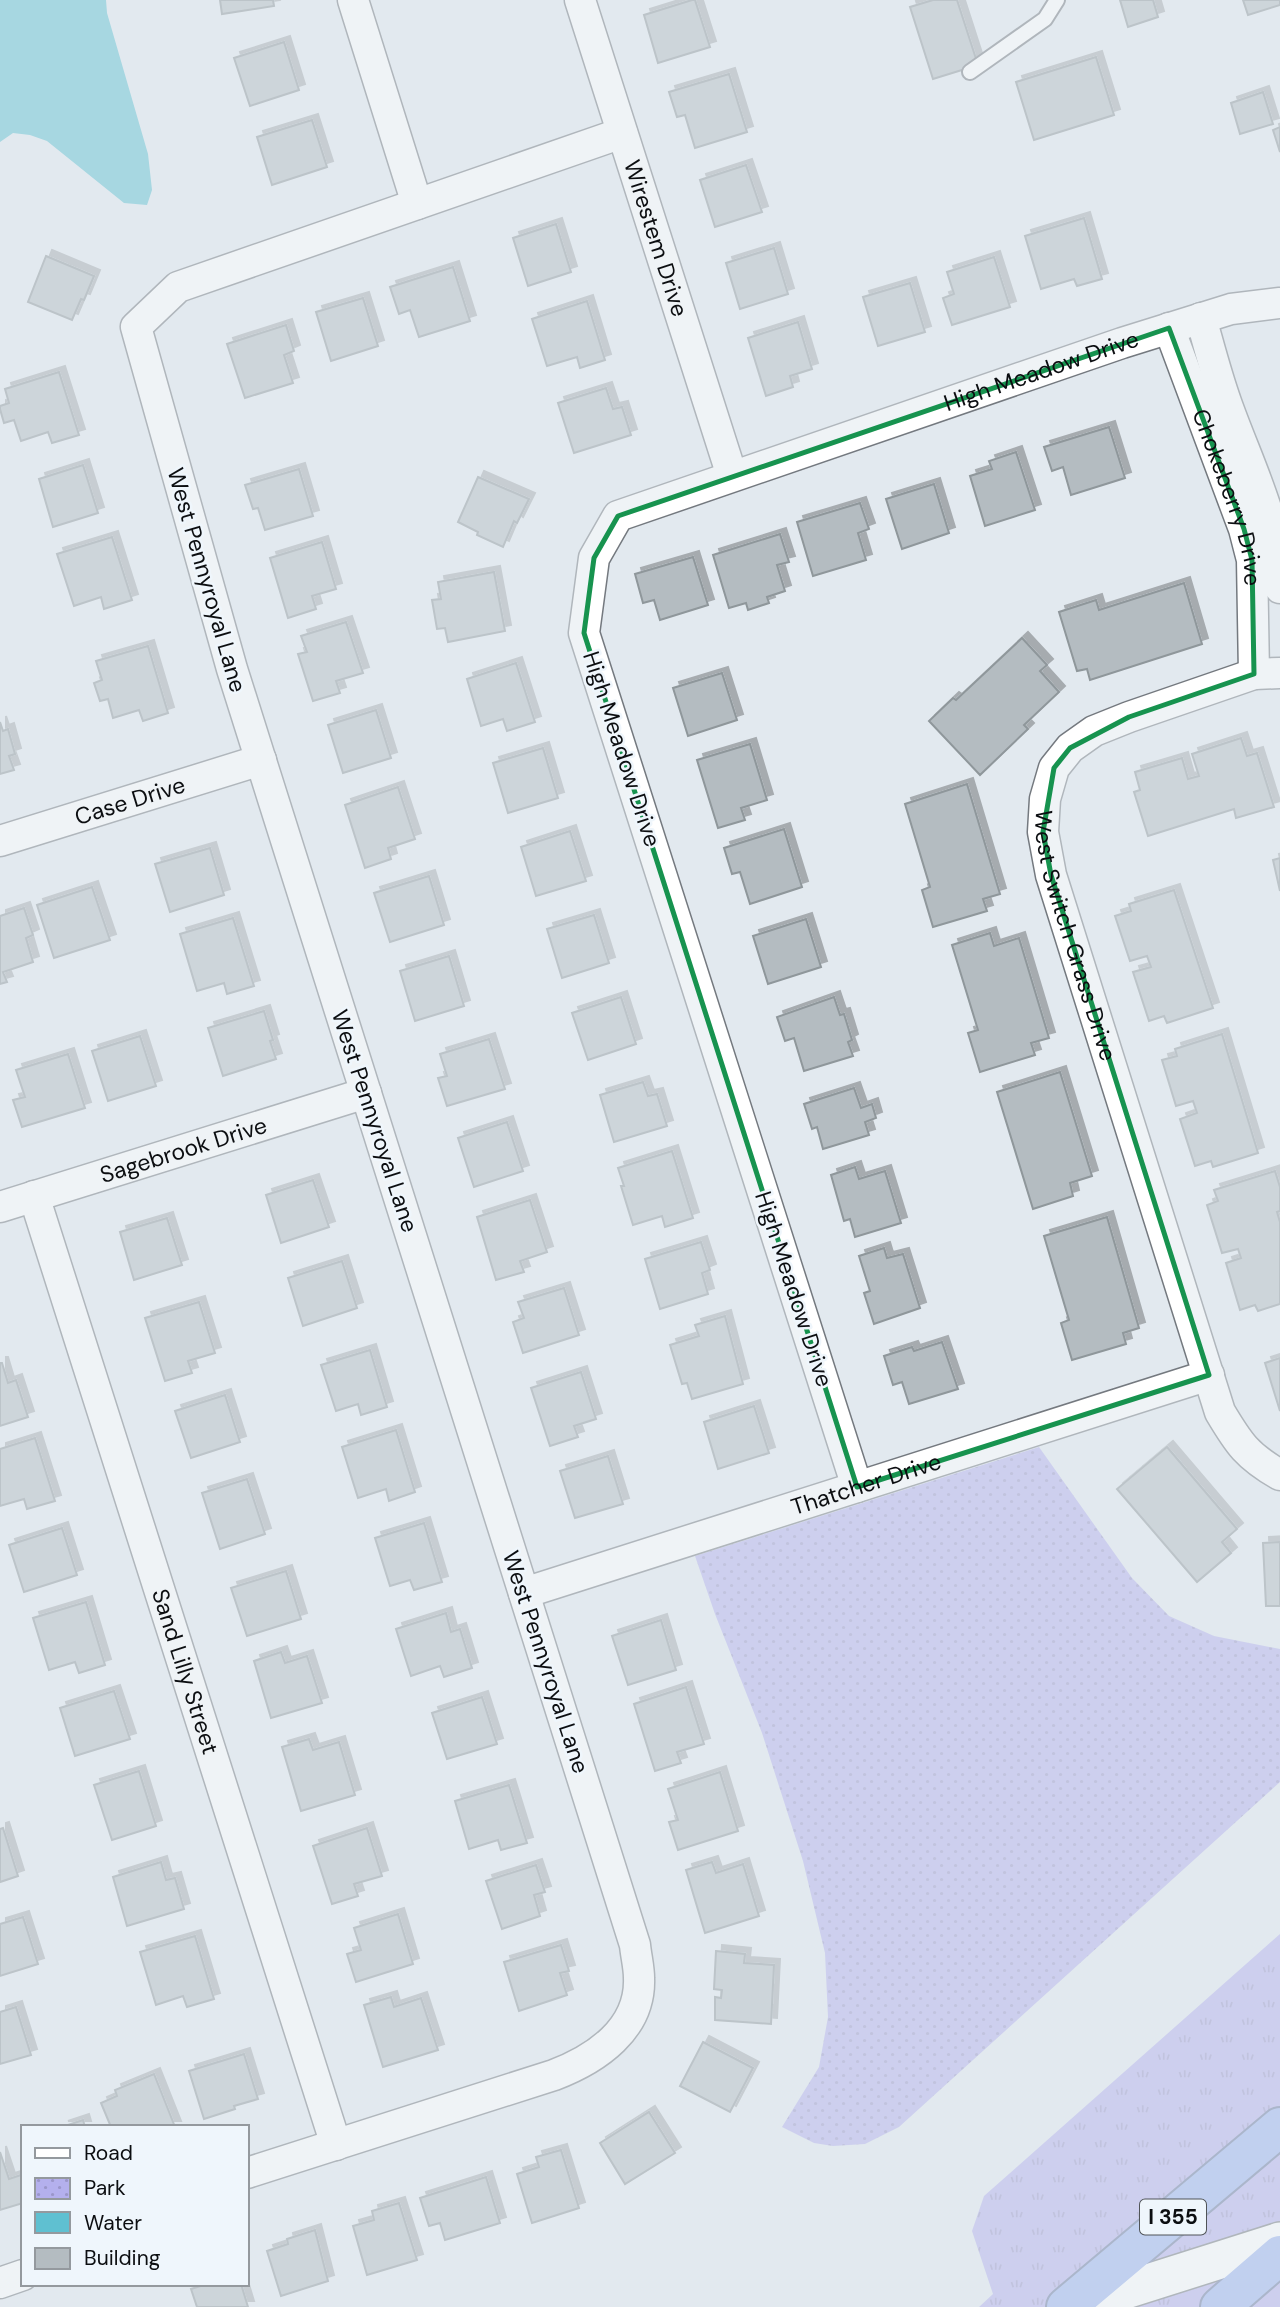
<svg xmlns="http://www.w3.org/2000/svg" width="1280" height="2307" font-family="'DM Sans',sans-serif">
	<style>
		.grass { fill: url(#grass-tufts) }
		.park { fill: url(#park-dots) }
		.water { fill: #5fc0d1 }
		.building { fill: #b4bcc1; stroke: #8f979b; stroke-width: 2; filter: url(#shadow) }
		.lines { fill: none; stroke-linecap: round; stroke-linejoin: round }
		.service-casing { stroke: #74797f; stroke-width: 18 }
		.minor-casing { stroke: #74797f; stroke-width: 33 }
		.tertiary-casing { stroke: #74797f; stroke-width: 40 }
		.motorway-casing { stroke: #6878a1; stroke-width: 42 }
		.service { stroke: #fff; stroke-width: 14 }
		.minor { stroke: #fff; stroke-width: 30 }
		.tertiary { stroke: #fff; stroke-width: 37 }
		.motorway { stroke: #99b1ef; stroke-width: 38 }
		.marked { fill: none; stroke: #17934f; stroke-width: 5; stroke-linejoin: round }
		.labels { text-anchor: middle; stroke-width: 5; stroke-linejoin: round; paint-order: stroke }
		.shield { fill: #eff6fc; stroke: #505458; stroke-width: 2 }
		.shield-label { font-size: 21px; font-weight: bold; fill: #0c0e11 }
		.street-label { font-size: 23px; fill: #0c0e11; stroke: #eff6fc }
	</style>
	<defs>
		<pattern id="grass-tufts" width="24" height="20" patternUnits="userSpaceOnUse" patternTransform="scale(1.75)"><rect width="24" height="20" fill="#b4b0ed"/><path d="M3 7l-1-3M5 7V3M7 7l1-3M15 17l-1-3M17 17v-4M19 17l1-3" fill="none" stroke="#9a96ca"/></pattern>
		<pattern id="park-dots" width="8" height="8" patternUnits="userSpaceOnUse" patternTransform="scale(1.75)"><rect width="8" height="8" fill="#b4b0ed"/><path d="M2 2h.1M6 6h.1" fill="none" stroke="#9a96ca" stroke-width="1.8" stroke-linecap="round"/></pattern>
		<filter id="shadow"><feDropShadow dx="6" dy="-6" stdDeviation="0" flood-color="#0004"/></filter>
	</defs>
	<rect width="100%" height="100%" fill="#e2e9ef"/>
	<path class="grass" d="M1280,1934V2307H979L993,2294L972,2231L984,2196Z"/>
	<path class="park" d="M1039,1447L1132,1578L1169,1616L1214,1636L1280,1649V1782L899,2127L865,2144L833,2146L814,2143L782,2127L819,2067L828,2017L825,1953L803,1861L762,1733L715,1614L695,1556Z"/>
	<path class="water" d="M0,0H106L107,13L148,154L152,190L147,205L124,203L47,141L30,135L13,133L0,142Z"/>
	<g class="building">
		<path d="M220,0H273L274,6L222,14Z"/>
		<path d="M692,0H695L710,47L658,63L644,15Z"/>
		<path d="M933,0H957L978,65L933,79L910,7Z"/>
		<path d="M1120,0H1153L1158,17L1128,27Z"/>
		<path d="M1243,0H1280V5L1248,15Z"/>
		<path d="M284,42L299,90L250,106L234,58Z"/>
		<path d="M1096,57L1114,115L1034,140L1016,82Z"/>
		<path d="M729,74L747,132L695,148L685,115L677,117L669,92Z"/>
		<path d="M1263,92L1273,124L1240,134L1231,103Z"/>
		<path d="M312,120L327,167L272,185L257,137Z"/>
		<path d="M1280,127V152L1273,130Z"/>
		<path d="M746,165L762,212L715,227L700,180Z"/>
		<path d="M1084,218L1102,279L1077,286L1074,279L1041,289L1025,236Z"/>
		<path d="M556,224L571,272L528,286L513,238Z"/>
		<path d="M774,248L788,294L740,309L726,263Z"/>
		<path d="M46,256L94,276L84,300L81,299L72,320L28,302Z"/>
		<path d="M994,257L1010,307L952,325L943,298L954,294L947,272Z"/>
		<path d="M453,267L470,321L419,337L410,310L399,314L390,287Z"/>
		<path d="M910,283L925,332L878,346L863,297Z"/>
		<path d="M363,298L378,346L331,361L316,312Z"/>
		<path d="M587,301L605,360L580,368L577,357L547,366L532,319Z"/>
		<path d="M798,322L812,369L790,376L793,387L766,396L748,338Z"/>
		<path d="M286,325L294,351L284,355L293,383L245,398L227,344Z"/>
		<path d="M59,372L79,435L52,443L48,432L21,441L14,420L4,423L0,409V406L9,403L5,389Z"/>
		<path d="M606,388L613,409L622,407L631,435L574,453L558,403Z"/>
		<path d="M1109,427L1125,478L1071,495L1063,467L1052,471L1044,447Z"/>
		<path d="M1016,452L1035,510L985,526L970,476L992,469L989,461Z"/>
		<path d="M83,465L98,513L53,527L39,479Z"/>
		<path d="M299,469L313,516L265,530L258,508L253,509L245,485Z"/>
		<path d="M478,477L529,499L517,523L514,521L503,547L477,535L478,532L458,522Z"/>
		<path d="M934,484L949,533L902,549L886,499Z"/>
		<path d="M860,503L869,529L858,533L866,560L813,576L797,522Z"/>
		<path d="M780,534L789,562L777,565L785,591L767,597L769,603L748,610L746,603L729,608L713,555Z"/>
		<path d="M112,537L132,600L104,609L101,597L74,606L57,554Z"/>
		<path d="M322,542L336,589L312,596L316,609L288,618L270,558Z"/>
		<path d="M693,557L708,605L660,620L654,600L643,603L635,574Z"/>
		<path d="M494,572L505,631L448,642L445,628L437,629L432,600L441,599L438,582Z"/>
		<path d="M1184,583L1202,644L1090,680L1087,669L1077,671L1059,612L1096,600L1099,610Z"/>
		<path d="M346,622L363,673L336,681L340,693L313,701L298,654L307,652L301,636Z"/>
		<path d="M1022,638L1047,665L1040,671L1059,692L1024,725L1028,729L980,775L929,721L953,698L956,700Z"/>
		<path d="M148,646L168,713L143,721L139,710L113,718L108,699L100,701L94,683L102,680L96,661Z"/>
		<path d="M516,663L535,722L507,731L503,719L481,726L467,679Z"/>
		<path d="M722,673L737,720L688,736L673,688Z"/>
		<path d="M376,710L391,758L343,773L328,725Z"/>
		<path d="M0,722L3,731L8,729L15,754L9,756L14,770L0,774Z"/>
		<path d="M1241,738L1247,756L1257,753L1274,807L1236,818L1234,809L1148,836L1134,792L1140,790L1135,772L1182,758L1188,779L1199,776L1192,754Z"/>
		<path d="M750,744L767,800L741,808L745,820L718,828L697,760Z"/>
		<path d="M543,748L558,798L508,813L493,763Z"/>
		<path d="M967,784L1000,894L983,899L987,911L933,927L922,890L930,887L905,804Z"/>
		<path d="M398,787L415,839L388,848L391,859L365,868L345,805Z"/>
		<path d="M784,829L802,887L750,904L740,872L732,874L724,848Z"/>
		<path d="M570,831L586,881L536,896L521,847Z"/>
		<path d="M210,848L224,895L170,912L155,864Z"/>
		<path d="M1280,858V891L1273,860Z"/>
		<path d="M429,876L444,925L390,942L374,893Z"/>
		<path d="M92,887L110,940L54,958L37,905Z"/>
		<path d="M1174,890L1213,1008L1167,1023L1164,1016L1149,1021L1133,972L1151,967L1147,956L1130,961L1115,916L1131,911L1129,904Z"/>
		<path d="M24,908L33,935L26,938L33,962L3,972L7,982L0,984V916Z"/>
		<path d="M594,915L609,963L562,978L547,929Z"/>
		<path d="M233,918L254,986L227,994L224,983L197,991L180,934Z"/>
		<path d="M806,919L821,967L768,984L753,936Z"/>
		<path d="M990,933L994,946L1019,938L1049,1038L1031,1043L1035,1055L980,1072L968,1033L978,1030L952,945Z"/>
		<path d="M449,956L464,1006L415,1021L400,971Z"/>
		<path d="M621,997L636,1044L588,1060L572,1013Z"/>
		<path d="M834,997L840,1015L844,1014L852,1040L848,1042L853,1056L804,1071L794,1038L785,1041L777,1017Z"/>
		<path d="M264,1011L273,1040L270,1041L276,1059L223,1076L208,1028Z"/>
		<path d="M1222,1034L1258,1153L1213,1167L1211,1161L1195,1166L1180,1119L1197,1113L1193,1101L1176,1106L1162,1060L1177,1056L1175,1049Z"/>
		<path d="M140,1036L156,1086L108,1101L92,1051Z"/>
		<path d="M489,1039L505,1089L447,1106L438,1078L447,1076L440,1054Z"/>
		<path d="M68,1054L85,1108L22,1127L13,1100L25,1097L16,1070Z"/>
		<path d="M1060,1072L1092,1176L1070,1183L1073,1196L1033,1209L997,1092Z"/>
		<path d="M643,1082L648,1096L657,1094L667,1126L614,1142L600,1095Z"/>
		<path d="M854,1088L861,1108L872,1104L876,1118L865,1122L869,1135L823,1149L817,1127L812,1129L804,1104Z"/>
		<path d="M507,1122L523,1171L474,1187L458,1138Z"/>
		<path d="M672,1151L693,1218L665,1227L662,1216L633,1225L621,1186H624L618,1168Z"/>
		<path d="M855,1167L859,1179L885,1171L901,1223L855,1237L850,1219L844,1221L831,1175Z"/>
		<path d="M1275,1171L1280,1187V1211L1277,1212L1280,1222V1304L1258,1311L1255,1305L1240,1310L1226,1263L1241,1258L1238,1249L1222,1253L1207,1205L1218,1201L1214,1190Z"/>
		<path d="M313,1180L329,1227L281,1243L266,1195Z"/>
		<path d="M530,1200L547,1252L520,1261L524,1272L496,1280L477,1217Z"/>
		<path d="M1107,1217L1139,1328L1123,1333L1126,1344L1072,1360L1061,1323L1069,1320L1044,1236Z"/>
		<path d="M167,1218L182,1265L134,1280L120,1232Z"/>
		<path d="M701,1242L710,1270L702,1273L708,1294L660,1309L645,1259Z"/>
		<path d="M884,1248L887,1258L903,1254L920,1308L874,1324L864,1293L870,1291L859,1256Z"/>
		<path d="M342,1261L357,1308L303,1326L288,1278Z"/>
		<path d="M564,1288L579,1335L523,1353L513,1322L524,1318L518,1302Z"/>
		<path d="M199,1302L215,1353L188,1361L192,1373L165,1381L145,1318Z"/>
		<path d="M725,1316L743,1384L692,1399L687,1383L682,1384L670,1345L699,1336L695,1325Z"/>
		<path d="M942,1342L958,1389L909,1404L902,1382L893,1385L884,1356L912,1347L914,1351Z"/>
		<path d="M370,1350L387,1407L361,1415L358,1404L336,1411L321,1365Z"/>
		<path d="M1280,1358V1411L1265,1363Z"/>
		<path d="M0,1363H2L8,1383L16,1380L28,1417L0,1426Z"/>
		<path d="M581,1372L596,1419L574,1426L578,1437L550,1446L531,1388Z"/>
		<path d="M225,1395L240,1442L191,1458L175,1411Z"/>
		<path d="M754,1406L769,1453L718,1469L704,1422Z"/>
		<path d="M396,1430L415,1492L389,1501L386,1489L358,1498L342,1447Z"/>
		<path d="M35,1438L55,1501L27,1509L24,1499L0,1506V1449Z"/>
		<path d="M1167,1447L1237,1529L1222,1542L1231,1553L1197,1582L1117,1489Z"/>
		<path d="M608,1456L623,1504L575,1518L560,1471Z"/>
		<path d="M247,1479L265,1534L220,1549L202,1493Z"/>
		<path d="M424,1523L442,1582L414,1590L410,1580L390,1586L375,1538Z"/>
		<path d="M62,1528L77,1575L24,1592L9,1545Z"/>
		<path d="M1280,1542V1606H1266L1263,1543Z"/>
		<path d="M286,1571L301,1619L247,1636L231,1588Z"/>
		<path d="M86,1602L105,1665L79,1673L75,1662L49,1670L33,1618Z"/>
		<path d="M446,1613L451,1632L460,1629L472,1668L444,1677L440,1666L411,1676L396,1629Z"/>
		<path d="M661,1620L676,1670L628,1685L612,1636Z"/>
		<path d="M281,1652L285,1663L307,1656L322,1703L271,1718L254,1661Z"/>
		<path d="M686,1687L704,1744L677,1752L681,1763L655,1771L634,1704Z"/>
		<path d="M114,1691L130,1739L75,1756L60,1708Z"/>
		<path d="M482,1697L497,1744L447,1759L432,1713Z"/>
		<path d="M309,1739L313,1750L339,1742L355,1795L301,1811L282,1747Z"/>
		<path d="M139,1771L156,1826L112,1840L94,1785Z"/>
		<path d="M720,1772L738,1831L678,1850L669,1822L678,1820L668,1789Z"/>
		<path d="M509,1785L527,1843L501,1850L498,1840L469,1849L455,1801Z"/>
		<path d="M3,1828L18,1876L0,1882V1829Z"/>
		<path d="M367,1828L382,1876L354,1884L358,1896L332,1904L313,1846Z"/>
		<path d="M161,1862L166,1880L175,1878L184,1909L127,1926L113,1877Z"/>
		<path d="M712,1862L716,1873L743,1864L759,1916L705,1933L686,1870Z"/>
		<path d="M536,1865L545,1892L534,1895L540,1916L502,1929L486,1881Z"/>
		<path d="M398,1914L413,1964L356,1982L347,1954L361,1950L354,1928Z"/>
		<path d="M23,1917L38,1964L0,1976V1924Z"/>
		<path d="M195,1936L214,1999L187,2007L183,1996L156,2005L140,1952Z"/>
		<path d="M561,1945L569,1971L560,1973L567,1995L519,2011L504,1962Z"/>
		<path d="M716,1951L745,1954L744,1963L774,1965L771,2024L715,2020V1997L721,1998L722,1990L714,1989Z"/>
		<path d="M391,1997L394,2007L421,1998L438,2050L383,2067L364,2005Z"/>
		<path d="M16,2007L31,2055L0,2064V2012Z"/>
		<path d="M703,2042L753,2068L730,2112L680,2086Z"/>
		<path d="M244,2054L258,2099L234,2106L235,2109L204,2119L189,2071Z"/>
		<path d="M154,2074L175,2127H111L101,2103L117,2096L115,2090Z"/>
		<path d="M649,2112L675,2153L625,2184L600,2143Z"/>
		<path d="M83,2120L85,2127H62Z"/>
		<path d="M561,2150L579,2208L532,2223L517,2174L539,2167L536,2157Z"/>
		<path d="M0,2152L9,2179L21,2175L23,2178V2203L0,2210Z"/>
		<path d="M486,2177L500,2223L445,2240L440,2223L429,2226L420,2198Z"/>
		<path d="M399,2203L417,2260L367,2275L353,2226L374,2220L372,2211Z"/>
		<path d="M315,2230L328,2281L281,2296L267,2251L288,2244L287,2239Z"/>
		<path d="M207,2284H241L248,2307H197L191,2289Z"/>
	</g>
	<g class="lines">
		<defs>
			<path id="service" d="M970,72L1045,19L1057,0"/>
			<g id="minor">
				<path d="M353,0L417,204"/>
				<path id="s1" d="M580,0L732,476"/>
				<path d="M1201,318C1209,346 1216,374 1226,402C1247,462 1280,523 1280,588"/>
				<path id="s2" d="M1169,328L1244,529L1252,560L1254,674"/>
				<path id="s3" d="M1280,673L1254,674L1129,717L1094,731L1070,748L1054,768L1045,799L1043,832L1051,875L1220,1412C1239,1444 1247,1456 1280,1475"/>
				<path id="s4" d="M0,841L261,760"/>
				<path id="s5" d="M34,1196L336,2145"/>
				<path id="s6" d="M0,1207L366,1093"/>
				<path id="s7" d="M857,1487L584,633L594,558L618,516L1122,343L1231,309L1280,303"/>
				<path id="s8" d="M524,1593L1209,1375"/>
				<path d="M247,2173L554,2075C596,2059 641,2029 639,1978C639,1967 636,1956 635,1945L232,669L136,327L178,287L622,133"/>
				<path d="M0,2283L23,2275"/>
			</g>
			<path id="tertiary" d="M1072,2307L1280,2241"/>
			<g id="motorway">
				<path d="M1066,2307L1280,2127"/>
				<path d="M1220,2307L1280,2255"/>
			</g>
		</defs>
		<use href="#service" class="service-casing"/>
		<use href="#minor" class="minor-casing"/>
		<use href="#tertiary" class="tertiary-casing"/>
		<use href="#motorway" class="motorway-casing"/>
		<use href="#service" class="service"/>
		<use href="#minor" class="minor"/>
		<use href="#tertiary" class="tertiary"/>
		<use href="#motorway" class="motorway"/>
	</g>
	<path d="M0 0H1280V2307H0ZM1169,328L1244,529L1252,560L1254,674L1129,717L1070,748L1054,768L1043,832L1051,875L1209,1375L857,1487L584,633L594,558L618,516Z" fill="#e2e9ef" fill-opacity=".55" fill-rule="evenodd"/>
	<path class="marked" d="M1169,328L1244,529L1252,560L1254,674L1129,717L1070,748L1054,768L1043,832L1051,875L1209,1375L857,1487L584,633L594,558L618,516Z"/>
	<g class="labels">
		<rect class="shield" x="1140" y="2199.5" width="66" height="35" rx="5"/>
		<g class="shield-label">
			<text x="1173" y="2224">I 355</text>
		</g>
		<g class="street-label">
			<text dy="8" stroke="none"><textPath href="#s1" startOffset="250">Wirestem Drive</textPath></text>
			<text dy="8" stroke="none"><textPath href="#s7" startOffset="1468">High Meadow Drive</textPath></text>
			<text dy="8" stroke="none"><textPath href="#s2" startOffset="180">Chokeberry Drive</textPath></text>
			<text transform="translate(207 580) rotate(74)" y="8">West Pennyroyal Lane</text>
			<text transform="translate(622 749) rotate(72)" y="8">High Meadow Drive</text>
			<text dy="8" stroke="none"><textPath href="#s4" startOffset="136">Case Drive</textPath></text>
			<text dy="8" stroke="none"><textPath href="#s3" startOffset="424">West Switch Grass Drive</textPath></text>
			<text transform="translate(375 1121) rotate(72)" y="8">West Pennyroyal Lane</text>
			<text dy="8" stroke="none"><textPath href="#s6" startOffset="192">Sagebrook Drive</textPath></text>
			<text transform="translate(794 1289) rotate(72)" y="8">High Meadow Drive</text>
			<text dy="8" stroke="none"><textPath href="#s8" startOffset="359">Thatcher Drive</textPath></text>
			<text transform="translate(546 1662) rotate(72)" y="8">West Pennyroyal Lane</text>
			<text dy="8" stroke="none"><textPath href="#s5" startOffset="499">Sand Lilly Street</textPath></text>
		</g>
	</g>
	<rect x="21" y="2125" width="228" height="161" fill="#eff6fc" stroke="#94999e" stroke-width="2"/>
	<rect x="35" y="2148" width="35" height="10" fill="#ffffff" stroke="#94999e" stroke-width="2"/>
	<text x="84" y="2160" font-size="21" fill="#0c0e11">Road</text>
	<rect x="35" y="2178" width="35" height="21" fill="url(#park-dots)" stroke="#94999e" stroke-width="2"/>
	<text x="84" y="2195" font-size="21" fill="#0c0e11">Park</text>
	<rect x="35" y="2212" width="35" height="21" fill="#5fc0d1" stroke="#94999e" stroke-width="2"/>
	<text x="84" y="2230" font-size="21" fill="#0c0e11">Water</text>
	<rect x="35" y="2248" width="35" height="21" fill="#b4bcc1" stroke="#94999e" stroke-width="2"/>
	<text x="84" y="2265" font-size="21" fill="#0c0e11">Building</text>
</svg>
